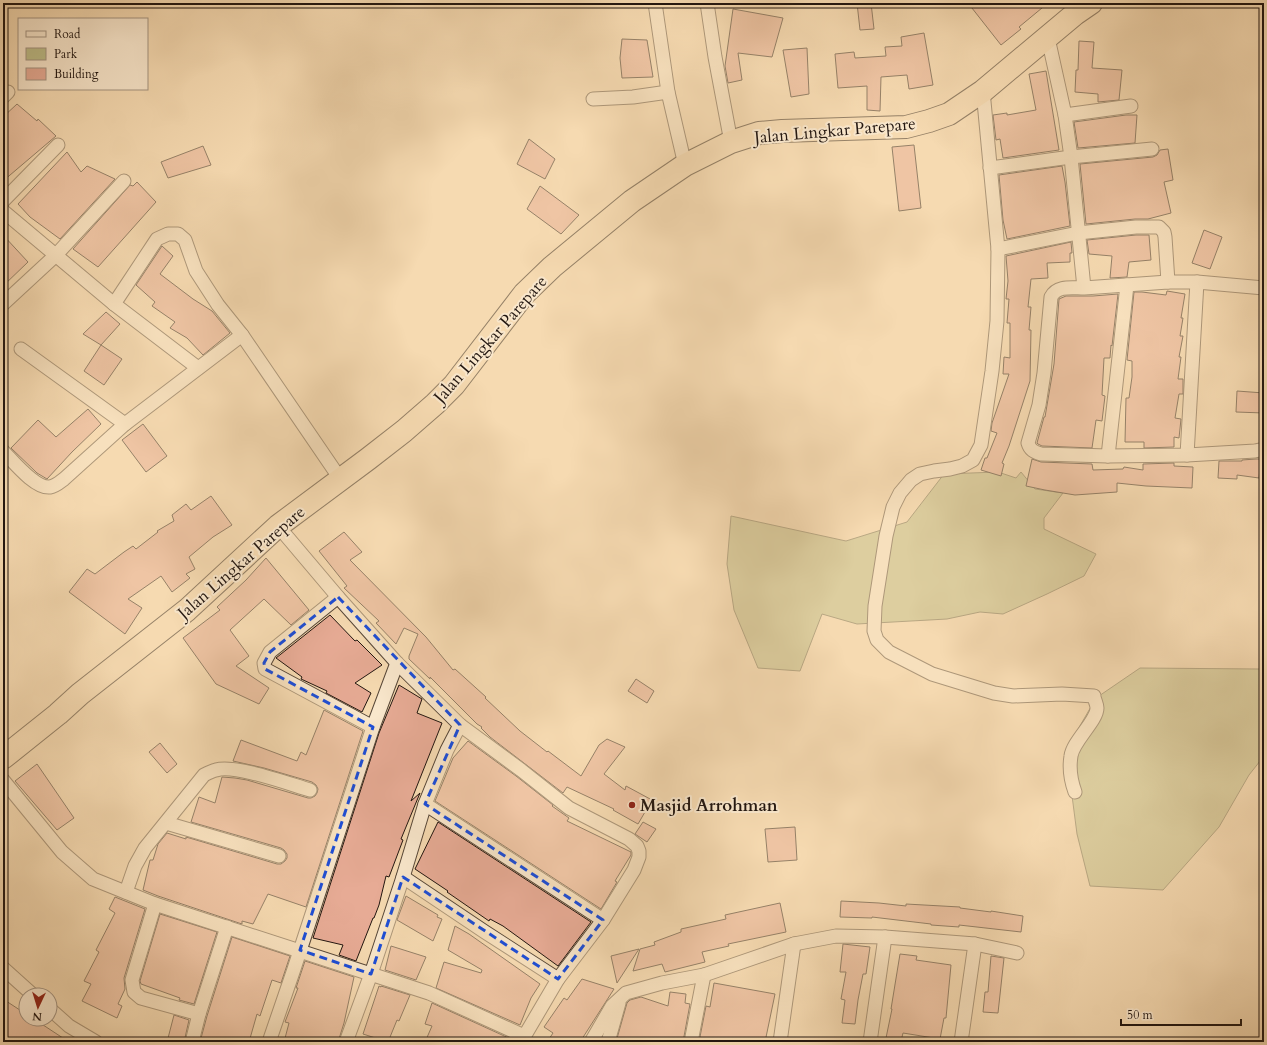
<svg xmlns="http://www.w3.org/2000/svg" width="1267" height="1045" font-family="Cardo,serif">
	<style>
		.green { fill: #bebf8a; stroke: #706a4d }
		.building { fill: #e7ab95; stroke: #221610 }
		.lines { fill: none; stroke-linecap: round; stroke-linejoin: round }
		.minor-casing { stroke: #574738; stroke-width: 15 }
		.trunk-casing { stroke: #221610; stroke-width: 24 }
		.minor { stroke: #f9e7cc; stroke-width: 13 }
		.trunk { stroke: #f6dab1; stroke-width: 22 }
		.marked { fill: none; stroke: #1d4ed8; stroke-width: 3; stroke-dasharray: 8 5; stroke-linejoin: round }
		.poi-dot { fill: #8f2418; stroke: #f9e7cc; stroke-width: 1.5 }
		.labels { text-anchor: middle; stroke-width: 4; stroke-linejoin: round; paint-order: stroke }
		.street-label { font-size: 17px; fill: #221610; stroke: #f9e7cc }
		.poi-label { font-size: 17px; font-weight: bold; fill: #221610; stroke: #f9e7cc; text-anchor: start }
	</style>
	<rect width="100%" height="100%" fill="#f6dab1"/>
	<filter id="stains"><feTurbulence type="fractalNoise" baseFrequency=".005" numOctaves="4"/><feColorMatrix values="0 0 0 0 .2 0 0 0 0 .09 0 0 0 0 .02 0 0 0 .5 -.17"/></filter>
	<radialGradient id="worn" r=".72"><stop offset=".6" stop-color="#630" stop-opacity="0"/><stop offset="1" stop-color="#630" stop-opacity=".3"/></radialGradient>
	<g class="green">
		<path d="M998,472L1016,478L1021,472L1035,489L1063,493L1044,518V529L1096,554L1084,576L1047,594L1003,614L980,612L947,619L857,624L822,614L800,671L758,668L734,610L727,564L731,516L846,541L907,522L944,474Z"/>
		<path d="M1140,668L1259,669L1264,672V756L1249,775L1219,827L1163,890L1090,886L1077,834L1071,788L1077,731L1096,698Z"/>
	</g>
	<g class="building">
		<path d="M857,3H871L874,29L860,30Z"/>
		<path d="M968,3H1048L1019,27L1021,29L1001,45Z"/>
		<path d="M733,9L783,18L772,57L738,53L742,80L728,83L725,66Z"/>
		<path d="M924,33L933,85L909,89L907,75L881,77L880,111L867,110V86L838,88L835,54L854,52L855,58L886,56L885,47L902,46L901,37Z"/>
		<path d="M622,39L647,40L653,77L622,78L620,58Z"/>
		<path d="M1079,41L1094,42L1092,68L1122,70L1119,100L1098,102V94L1075,92L1076,70H1078Z"/>
		<path d="M807,48L809,94L791,97L783,50Z"/>
		<path d="M1046,71L1059,150L1003,158L1000,139L996,140L993,115L1007,113V115L1036,110L1029,74Z"/>
		<path d="M17,104L37,121L38,119L56,136L3,181V117Z"/>
		<path d="M1126,115H1137L1135,143L1078,148L1074,122Z"/>
		<path d="M529,139L555,159L545,179L517,164Z"/>
		<path d="M914,145L921,208L899,211L892,147Z"/>
		<path d="M203,146L211,165L168,178L161,162Z"/>
		<path d="M1168,149L1173,180L1164,182L1171,213L1148,219H1135L1086,224L1080,164L1153,157L1157,155L1160,150Z"/>
		<path d="M67,152L81,172L87,166L115,179L60,239L30,217L18,204Z"/>
		<path d="M1062,166L1065,182L1070,226L1007,239L1003,220L999,175Z"/>
		<path d="M137,182L156,202L98,267L73,249L130,185L133,186Z"/>
		<path d="M540,186L579,215L561,234L527,209Z"/>
		<path d="M1204,230L1222,237L1210,269L1192,263Z"/>
		<path d="M3,235L28,262L3,286Z"/>
		<path d="M1136,235H1149L1151,260L1129,262L1127,277L1110,278L1112,256L1089,254L1087,240Z"/>
		<path d="M1071,242L1072,253H1070V262L1047,263L1048,278L1031,279L1028,307H1031L1029,330H1031L1030,381L1009,446L1002,463L1004,464L1001,476L981,470L985,458H987L997,433L991,431L992,423L1009,374H1003L1004,357L1010,358V323H1007L1009,299H1006L1008,281L1006,256Z"/>
		<path d="M162,246L173,256L160,274L193,299L212,311L230,333L203,355L187,338L170,328L175,322L152,306L155,302L136,285Z"/>
		<path d="M1167,291L1185,294L1181,318H1183L1180,336H1183L1179,357H1181L1178,379H1183V394H1179L1175,418L1181,419L1179,438L1174,437V447L1144,448V442H1125L1126,398H1129L1132,377V361L1127,360L1134,292H1142L1166,295Z"/>
		<path d="M1118,294L1112,346L1111,345L1110,358H1104L1102,395L1105,396L1102,421L1096,420L1092,448L1042,446L1038,444L1037,443L1044,417H1045L1054,364L1059,299L1066,296H1093Z"/>
		<path d="M106,312L120,324L101,345L83,334Z"/>
		<path d="M101,345L122,359L104,385L84,371Z"/>
		<path d="M1237,391L1264,393V413L1236,412Z"/>
		<path d="M88,409L101,424L72,452L47,479L37,473L11,448L38,420L56,437Z"/>
		<path d="M143,424L167,456L146,472L122,440Z"/>
		<path d="M1032,459L1041,462L1092,464L1093,470L1123,469L1124,467L1143,470V464L1174,463V466L1193,467L1192,488L1146,486L1117,483V492L1075,495L1045,490L1026,486Z"/>
		<path d="M1256,459H1261L1259,478L1237,475V479L1218,478L1219,461H1242V460Z"/>
		<path d="M211,496L232,525L213,537L189,557L195,569L186,574L190,578L172,592L161,576L128,599L142,608L125,634L69,592L87,569L95,574L124,552L133,546L136,549L158,532L157,531L174,521L172,515L186,504L191,510Z"/>
		<path d="M344,532L362,552L350,560L426,637L453,670L455,669L486,697L485,698L520,731L547,752L548,751L581,776L599,745L607,739L625,747L604,774L625,790L626,786L652,800L638,824L613,810L614,809L567,787L563,793L490,737L481,728L482,727L477,724L430,677V679L409,659V656L418,634L404,628L396,644L376,623L379,621L344,588L347,586L319,551Z"/>
		<path d="M266,558L309,610L291,625L264,599L230,630L249,656L236,666L269,688L259,704L216,684L183,638L220,610L217,607L246,580Z"/>
		<path d="M330,615L355,641L357,640L382,665L355,683L371,693L362,712L326,693L327,691L301,679L302,677L276,658Z"/>
		<path d="M636,679L654,691L647,703L628,691Z"/>
		<path d="M399,685L422,699L417,713L442,723L411,801L420,793L401,839L403,840L389,877L386,876L379,905L374,918H373L356,961L339,955L343,945L313,938L379,733Z"/>
		<path d="M324,710L363,731L306,907L268,894L253,924L242,921V924L158,896L143,890L150,860H153L158,844L167,833L186,839V837L277,864H281L285,861L287,858V854L284,850L281,848L191,822L199,797L215,803L222,777L235,778L247,780L308,798H311L315,796L317,793L318,789L316,785L312,782L264,768L233,761L241,740L297,761L301,752L306,755Z"/>
		<path d="M468,741L516,776L553,805L552,806L569,818L567,821L631,852V855L615,881L617,882L601,909L435,801L453,758Z"/>
		<path d="M160,743L177,764L167,773L149,752Z"/>
		<path d="M37,764L74,818L57,830L15,781Z"/>
		<path d="M438,822L591,922L558,966L503,926L490,919L489,921L447,892L448,891L415,869Z"/>
		<path d="M643,822L656,829L647,842L635,834Z"/>
		<path d="M795,827L797,860L768,862L765,829Z"/>
		<path d="M406,896L438,915L437,917L442,919L433,941L397,920Z"/>
		<path d="M115,897L145,909L124,978L125,989L118,1004L122,1006L117,1018L82,1001L91,984L84,981L99,952L96,950L115,913L109,909Z"/>
		<path d="M841,901L879,903L906,906V904L960,907V908L991,912V911L1023,916L1021,932L959,925V927L931,925V924L872,917V918L840,917Z"/>
		<path d="M780,903L786,932L728,944L729,946L702,952L705,962L665,972L662,964L633,971L640,949L655,945L654,942L681,932V929L726,919L725,915Z"/>
		<path d="M160,914L217,932L194,1004L179,1000L180,998L141,984L140,981Z"/>
		<path d="M455,926L469,934L540,984L531,998L520,1025L436,988L444,962L481,973L482,970L448,950Z"/>
		<path d="M232,937L290,956L281,983L272,980L260,1016L257,1014L249,1042H200L207,1016Z"/>
		<path d="M843,944L870,947L866,974H863L858,1000L855,1024L842,1023L845,1000L841,999L846,972H840Z"/>
		<path d="M391,946L426,957L416,980L385,970Z"/>
		<path d="M639,949L617,983L611,956Z"/>
		<path d="M900,954L917,956L916,960L951,965L946,1018H944L940,1039L903,1033L901,1041L886,1038L892,1009H891Z"/>
		<path d="M991,956L1004,958L998,1013L983,1012L985,992H988Z"/>
		<path d="M305,961L354,977L344,1023L338,1042H284L289,1023L285,1022L298,988H296Z"/>
		<path d="M582,979L614,989L580,1042H547L553,1033L544,1027L564,998L567,1000Z"/>
		<path d="M714,983L775,994L765,1042H699L706,1006L710,1007Z"/>
		<path d="M379,986L381,987V986L410,995L399,1021L397,1020L388,1042L363,1034Z"/>
		<path d="M670,992L686,994L685,1003L690,1004L683,1042H616L627,1003L630,1000L641,997L668,1006Z"/>
		<path d="M3,999L26,1014V1019H34L69,1042H3Z"/>
		<path d="M432,1003L513,1040V1042H425L432,1026L425,1024Z"/>
		<path d="M174,1015L189,1020L184,1042H167Z"/>
	</g>
	<g class="lines">
		<defs>
			<g id="minor">
				<path d="M655,3L668,92L685,165"/>
				<path d="M707,3L715,57L731,142"/>
				<path d="M1048,38L1065,115L1071,157L1084,288L1168,282H1197L1187,455L1108,456L1041,454C1034,452 1030,450 1028,443L1039,405L1044,373L1051,297C1057,285 1072,288 1084,288"/>
				<path d="M983,91L998,249L997,321L992,371L981,445L973,460L962,466L950,469L934,471L920,474L911,480L900,493L893,507L886,536L875,606L874,631L877,640L889,652L932,674L994,693L1013,696L1062,694L1094,696C1094,699 1097,704 1097,708C1097,721 1073,741 1071,756C1069,768 1071,781 1075,792"/>
				<path d="M3,97L8,92"/>
				<path d="M593,99L633,97L668,92"/>
				<path d="M1065,115L1131,106"/>
				<path d="M990,168L1071,157L1152,149"/>
				<path d="M3,201L58,145"/>
				<path d="M3,211L114,304L198,368"/>
				<path d="M998,249L1078,233L1136,227H1159L1164,232L1165,237L1168,282"/>
				<path d="M1197,282L1264,288"/>
				<path d="M3,304L56,255L124,181"/>
				<path d="M114,304L157,239L168,234H178L185,240L196,271L218,305L242,335L341,480"/>
				<path d="M21,349L125,424"/>
				<path d="M3,451C13,461 35,489 50,487C56,486 60,482 64,479L125,424L242,335"/>
				<path d="M1187,455L1255,451L1264,449"/>
				<path d="M1108,456L1127,285"/>
				<path d="M278,526L338,597L397,663L460,725L521,770L569,808L629,839L637,846L639,851V857L634,870L603,920L558,979L521,1042"/>
				<path d="M338,597L270,652L264,663L265,669L373,727"/>
				<path d="M3,780L62,852L93,879L155,904L429,993L524,1036"/>
				<path d="M425,804L603,920"/>
				<path d="M166,823L279,856"/>
				<path d="M403,877L485,932L558,979"/>
				<path d="M126,892L135,866L145,848L204,775C208,773 212,771 216,770C235,764 289,784 310,790"/>
				<path d="M155,904L132,980L134,992L141,998L199,1014"/>
				<path d="M975,944L1017,953"/>
				<path d="M3,968L33,995"/>
				<path d="M50,1009L69,1026L96,1042"/>
				<path d="M192,1042L199,1014L227,927"/>
				<path d="M269,1042L294,969L373,727L397,663"/>
				<path d="M346,1042L371,974L403,877L425,804L447,750L460,725"/>
				<path d="M591,1042L612,1006L626,993L662,983L704,975L794,944L836,936L885,937L975,944L961,1042"/>
				<path d="M608,1042L619,1003"/>
				<path d="M691,1042L704,975"/>
				<path d="M780,1042L794,944"/>
				<path d="M870,1042L885,937"/>
			</g>
			<path id="trunk" d="M3,758L58,714L80,694L187,610L278,526L368,459L404,431L435,404L454,385L524,294L552,267L632,201L685,165L731,142L759,133L782,131L906,127L929,121L949,114L983,91L1075,14L1091,3"/>
		</defs>
		<use href="#minor" class="minor-casing"/>
		<use href="#trunk" class="trunk-casing"/>
		<use href="#minor" class="minor"/>
		<use href="#trunk" class="trunk"/>
	</g>
	<path d="M0 0H1267V1045H0ZM338,597L460,725L425,804L603,920L558,979L403,877L371,974L300,950L373,727L265,669L264,663L270,652Z" fill="#f6dab1" fill-opacity=".55" fill-rule="evenodd"/>
	<path class="marked" d="M338,597L460,725L425,804L603,920L558,979L403,877L371,974L300,950L373,727L265,669L264,663L270,652Z"/>
	<circle class="poi-dot" cx="632" cy="805" r="4"/>
	<g class="labels">
		<g class="street-label">
			<text transform="translate(835 130) rotate(-5)" y="6">Jalan Lingkar Parepare</text>
			<text transform="translate(490 339) rotate(-49)" y="6">Jalan Lingkar Parepare</text>
			<text transform="translate(241 562) rotate(-41)" y="6">Jalan Lingkar Parepare</text>
		</g>
		<g class="poi-label">
			<text x="640" y="811">Masjid Arrohman</text>
		</g>
	</g>
	<rect width="1267" height="1045" fill="none" stroke="#f6dab1" stroke-width="16"/>
	<rect x="4" y="4" width="1259" height="1037" fill="none" stroke="#221610" stroke-width="2"/>
	<rect x="8" y="8" width="1251" height="1029" fill="none" stroke="#221610"/>
	<rect x="18" y="18" width="130" height="72" fill="#f9e7cc" stroke="#a39381"/>
	<rect x="26" y="31" width="20" height="6" fill="#f9e7cc" stroke="#a39381"/>
	<text x="54" y="38" font-size="12" fill="#221610">Road</text>
	<rect x="26" y="48" width="20" height="12" fill="#bebf8a" stroke="#a39381"/>
	<text x="54" y="58" font-size="12" fill="#221610">Park</text>
	<rect x="26" y="68" width="20" height="12" fill="#e7ab95" stroke="#a39381"/>
	<text x="54" y="78" font-size="12" fill="#221610">Building</text>
	<g transform="translate(38 1007) rotate(184)"><circle r="19" fill="#f9e7cc" stroke="#a39381"/>
	<path d="M0-3L7 15L0 10L-7 15Z" fill="#8f2418"/>
	<text y="-6" font-size="11" font-weight="bold" text-anchor="middle" fill="#221610">N</text>
	</g>
	<path d="M1121 1019v6h120v-6" fill="none" stroke="#221610" stroke-width="2"/>
	<text x="1127" y="1019" font-size="12" fill="#221610" stroke="#f9e7cc" stroke-width="3" paint-order="stroke">50 m</text>
	<rect width="100%" height="100%" filter="url(#stains)"/>
	<rect width="100%" height="100%" fill="url(#worn)"/>
</svg>
